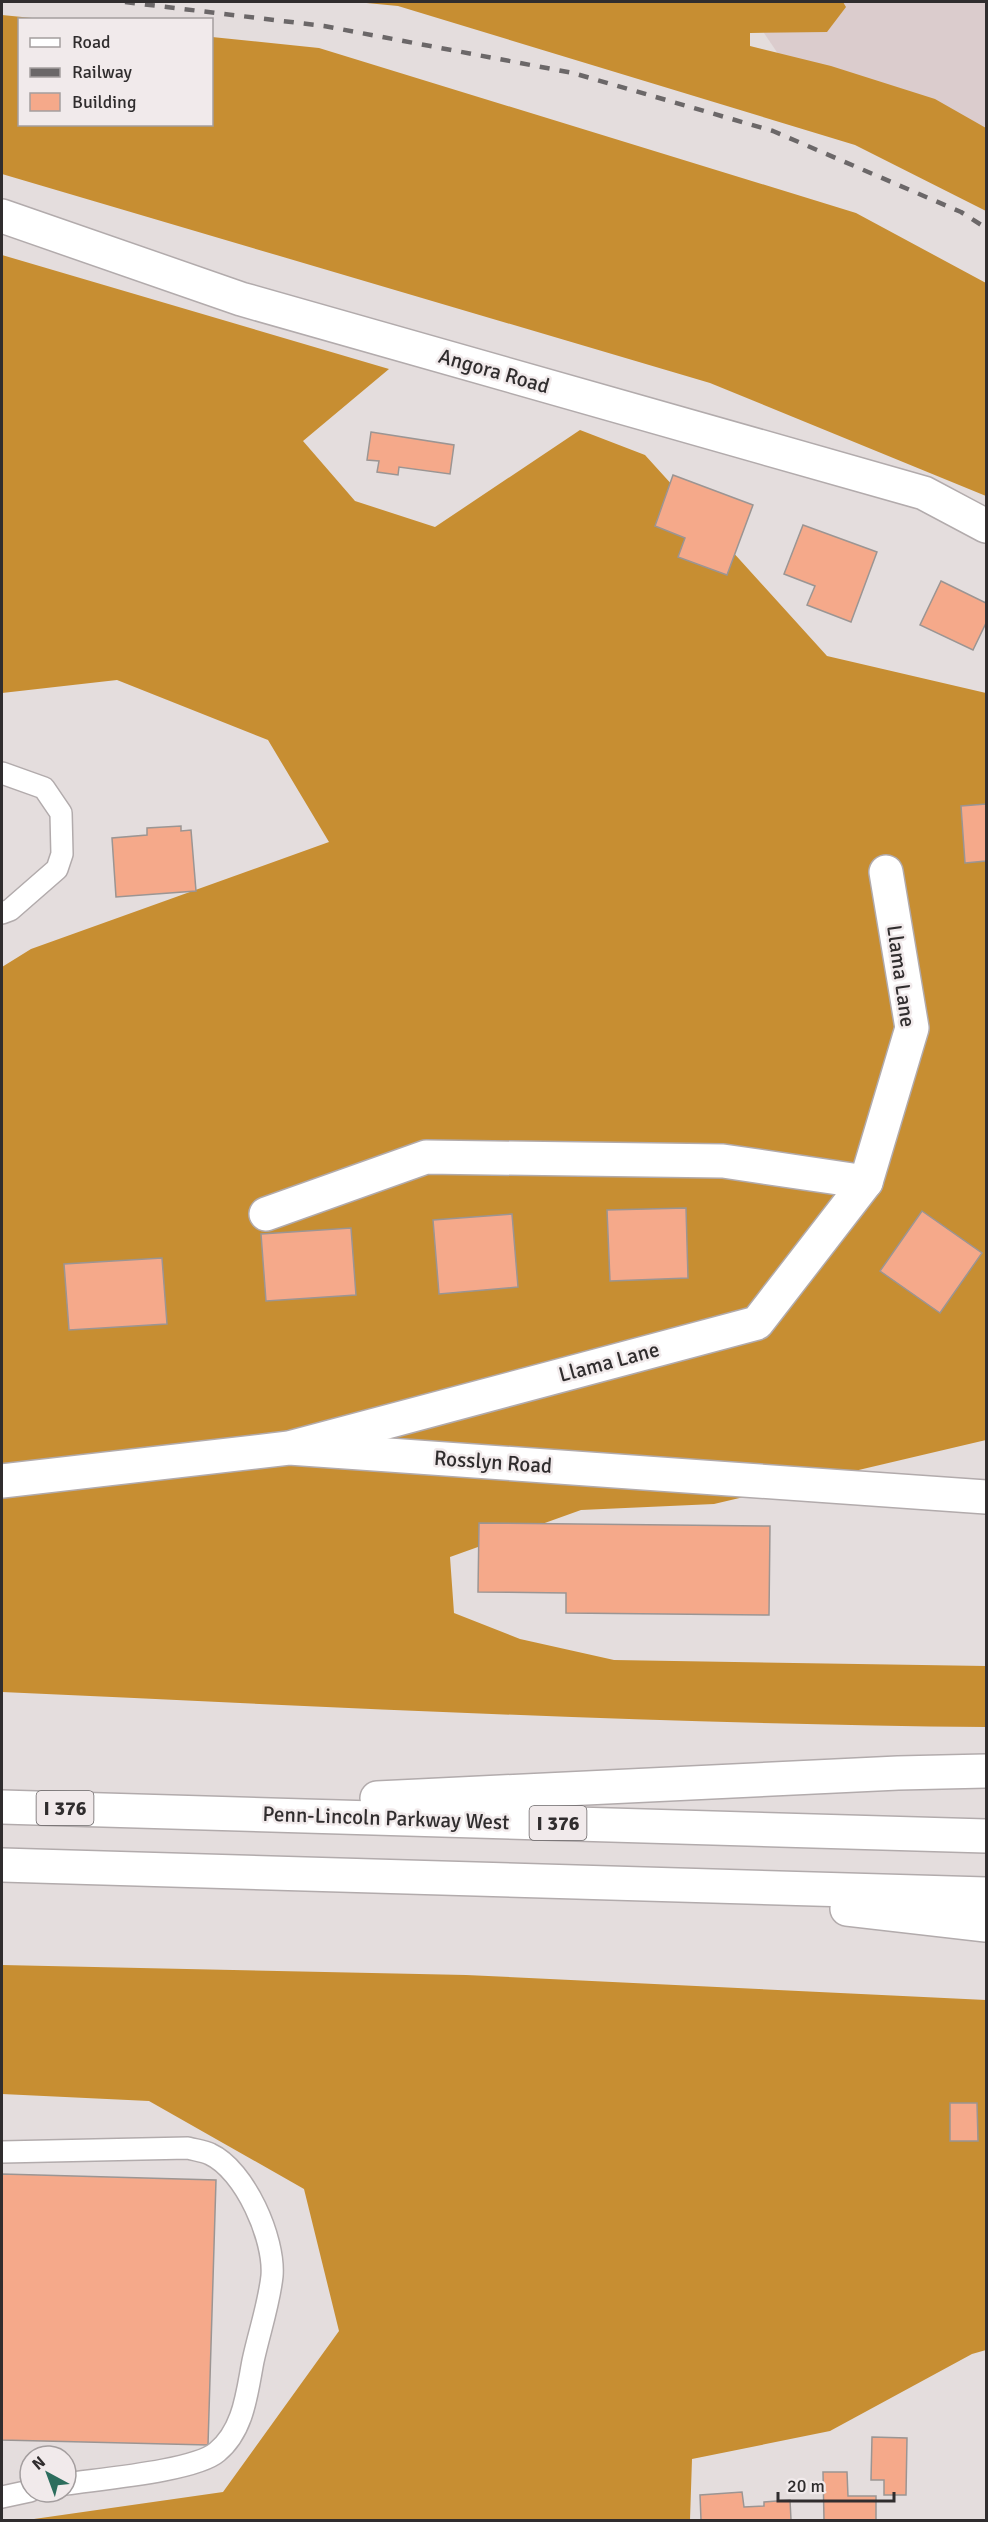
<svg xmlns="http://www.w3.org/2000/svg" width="988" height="2522" font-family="Signika,sans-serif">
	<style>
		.built { fill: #dbcccd }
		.forest { fill: #c78e32 }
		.building { fill: #f5a98a; stroke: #9b9593; stroke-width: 1.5 }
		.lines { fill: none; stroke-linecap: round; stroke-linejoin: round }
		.lane-casing { stroke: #b2abac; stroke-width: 24 }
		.street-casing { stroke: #b2abac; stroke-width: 36 }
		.secondary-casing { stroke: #b2abac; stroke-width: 36 }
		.highway-casing { stroke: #b2abac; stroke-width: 36 }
		.lane { stroke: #fff; stroke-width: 21 }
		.street { stroke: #fff; stroke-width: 33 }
		.secondary { stroke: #fff; stroke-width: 33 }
		.highway { stroke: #fff; stroke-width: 33 }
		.rail { stroke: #6b6768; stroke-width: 4.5; stroke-dasharray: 10 10; stroke-linecap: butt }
		.labels { text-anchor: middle; stroke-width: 5; stroke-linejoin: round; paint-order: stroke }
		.shield { fill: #f1eaeb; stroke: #6a6667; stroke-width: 1.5 }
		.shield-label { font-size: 20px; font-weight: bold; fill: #302d2e }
		.street-label { font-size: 21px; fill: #302d2e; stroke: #f1eaeb }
	</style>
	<rect width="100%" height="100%" fill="#e4dddd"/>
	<path class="built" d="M743,2H986V187L793,76Z"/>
	<g class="forest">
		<path d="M356,2H843L846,7L827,32L750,33V46L831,66L935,99L986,128V211L855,145L398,6Z"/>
		<path d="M2,15L42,19L20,20V124H212V37L319,48L856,213L986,283V496L710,383L2,174Z"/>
		<path d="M2,255L389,369L303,441L355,501L435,527L580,430L645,455L827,656L986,693V1440L714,1504L581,1510L450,1557L454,1613L520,1639L614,1660L986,1666V1727C658,1724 330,1707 2,1692V967L31,949L329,842L268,740L117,680L2,693Z"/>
		<path d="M2,1965L466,1975L986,2000V2350L972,2354L830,2431L692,2459L690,2520H27L223,2492L339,2331L304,2189L149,2101L2,2094Z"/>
	</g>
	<g class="building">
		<path d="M371,432L454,445L450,474L399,467L398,475L377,472L379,461L367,460Z"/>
		<path d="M673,475L753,505L727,575L678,557L685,538L655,526Z"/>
		<path d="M803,525L877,552L851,622L807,605L815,586L784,574Z"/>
		<path d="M941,581L986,603V623L973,650L920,625Z"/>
		<path d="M986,804V861L965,863L961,806Z"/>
		<path d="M181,826V831L191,830L196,891L116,897L112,838L147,835V828Z"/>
		<path d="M686,1208L688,1278L610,1281L607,1210Z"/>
		<path d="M922,1211L982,1253L940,1313L880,1271Z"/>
		<path d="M512,1214L518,1287L439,1294L433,1220Z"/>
		<path d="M351,1228L356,1295L266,1301L261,1234Z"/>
		<path d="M162,1258L167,1324L69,1330L64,1264Z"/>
		<path d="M479,1523L770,1526L769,1615L566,1613V1593L478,1592Z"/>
		<path d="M950,2103H977L978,2141H950Z"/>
		<path d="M2,2174L216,2180L208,2445L2,2440Z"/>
		<path d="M872,2437L907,2438L906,2495H884V2480H871Z"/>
		<path d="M823,2472H847L848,2496H876V2520H824Z"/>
		<path d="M742,2492L744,2507L764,2506V2502L790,2500L791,2520H701L700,2495Z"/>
	</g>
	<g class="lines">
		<defs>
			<g id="lane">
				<path d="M2,773L44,788L61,813L62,854L57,869L10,910L2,913"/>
				<path d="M2,2152L188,2148C195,2150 204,2151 210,2154C245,2170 275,2239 272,2276C269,2304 259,2333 253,2361C247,2392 244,2430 217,2452C195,2471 99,2479 66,2484"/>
				<path d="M2,2497L30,2491"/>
			</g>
			<g id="street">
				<path d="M2,216L241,299L924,493L986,526"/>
				<path d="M266,1214L426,1157L723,1161L866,1182"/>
				<path d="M293,1447L757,1323L866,1182L912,1028L886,872"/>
			</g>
			<path id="secondary" d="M2,1481L289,1448L986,1497"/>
			<g id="highway">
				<path d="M377,1798L898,1773L986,1771"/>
				<path d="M2,1807L986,1836"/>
				<path d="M2,1865L986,1894"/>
				<path d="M847,1909L986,1925"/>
			</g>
		</defs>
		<use href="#lane" class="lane-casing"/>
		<use href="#street" class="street-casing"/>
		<use href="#secondary" class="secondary-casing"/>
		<use href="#highway" class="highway-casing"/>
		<use href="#lane" class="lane"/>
		<use href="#street" class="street"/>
		<use href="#secondary" class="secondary"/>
		<use href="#highway" class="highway"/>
		<path class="rail" d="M125,2L324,26L573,73L773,131L961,212L986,228"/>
	</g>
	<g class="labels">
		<g class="shield">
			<rect x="36.5" y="1791" width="57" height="34" rx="4.5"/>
			<rect x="529.5" y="1806" width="57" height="34" rx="4.5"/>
		</g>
		<g class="shield-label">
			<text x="65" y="1815">I 376</text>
			<text x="558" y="1830">I 376</text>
		</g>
		<g class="street-label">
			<text transform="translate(494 371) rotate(16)" y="7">Angora Road</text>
			<text transform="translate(901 976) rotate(82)" y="7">Llama Lane</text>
			<text transform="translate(609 1362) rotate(-15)" y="7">Llama Lane</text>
			<text transform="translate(493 1462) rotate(4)" y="7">Rosslyn Road</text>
			<text transform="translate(386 1818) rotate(2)" y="7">Penn-Lincoln Parkway West</text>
		</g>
	</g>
	<rect width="988" height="2522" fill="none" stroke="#302d2e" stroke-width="6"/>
	<rect x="18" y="18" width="195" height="108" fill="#f1eaeb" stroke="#a49e9f" stroke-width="1.5"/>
	<rect x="30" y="38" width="30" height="9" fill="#ffffff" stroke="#a49e9f" stroke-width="1.5"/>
	<text x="72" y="48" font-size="18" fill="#302d2e">Road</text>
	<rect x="30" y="68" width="30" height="9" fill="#6b6768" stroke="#a49e9f" stroke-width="1.5"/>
	<text x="72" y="78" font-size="18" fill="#302d2e">Railway</text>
	<rect x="30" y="93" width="30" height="18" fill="#f5a98a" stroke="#a49e9f" stroke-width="1.5"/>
	<text x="72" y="108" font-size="18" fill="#302d2e">Building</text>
	<g transform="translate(48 2474) rotate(319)"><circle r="28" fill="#f1eaeb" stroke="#a49e9f" stroke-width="1.5"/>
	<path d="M0-4.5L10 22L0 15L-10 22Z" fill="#2c6d5d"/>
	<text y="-9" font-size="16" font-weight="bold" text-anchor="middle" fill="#302d2e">N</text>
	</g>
	<path d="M778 2492v9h116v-9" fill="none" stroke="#302d2e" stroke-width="3"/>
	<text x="787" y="2492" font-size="18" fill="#302d2e" stroke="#f1eaeb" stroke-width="4.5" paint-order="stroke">20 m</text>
</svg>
